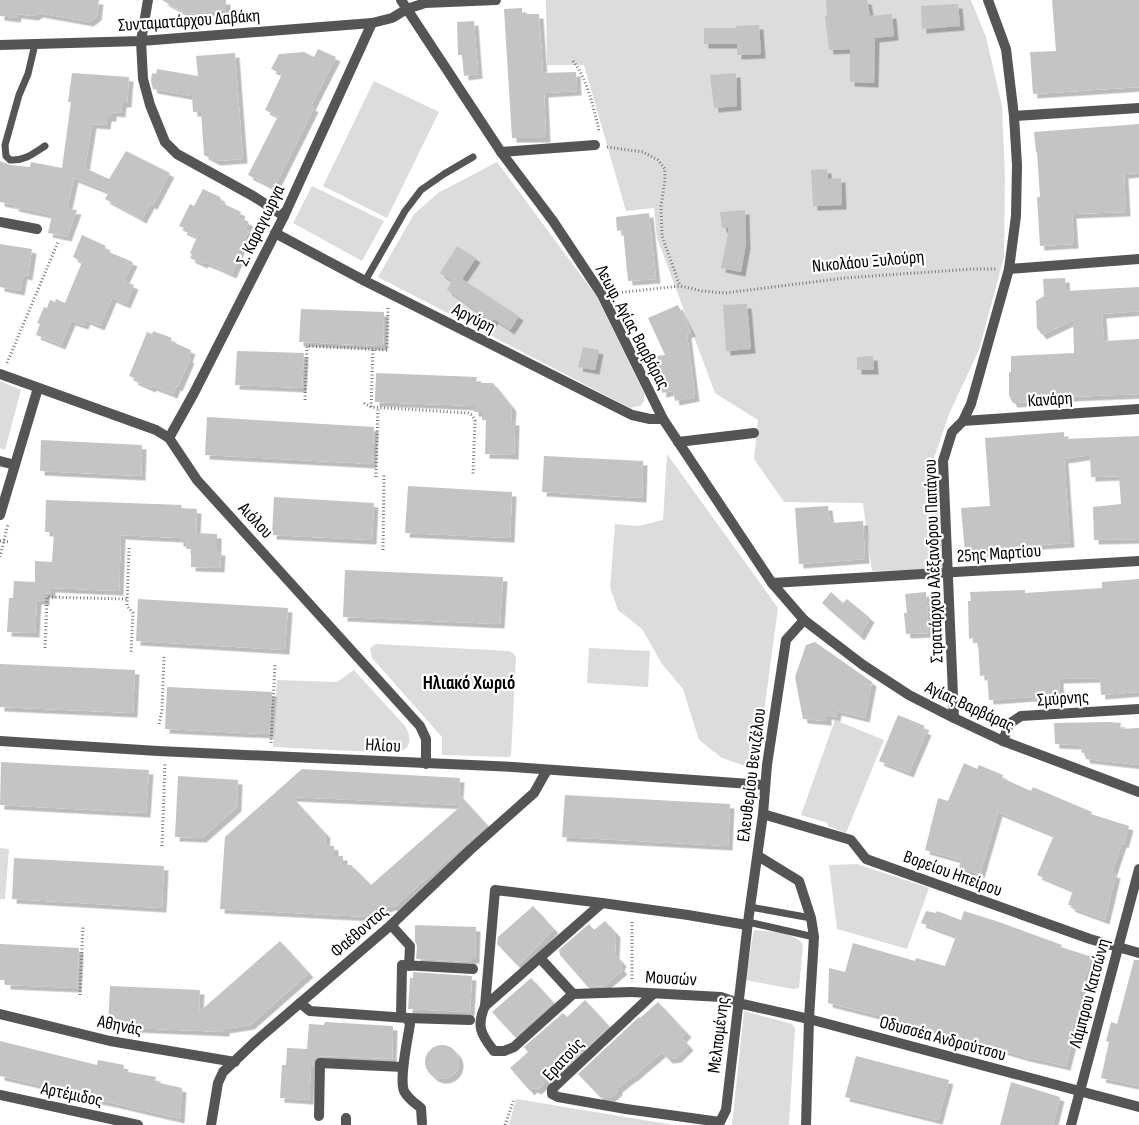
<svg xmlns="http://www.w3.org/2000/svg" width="1139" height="1125" font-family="'Sofia Sans Condensed',sans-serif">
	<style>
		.green { fill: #dcdcdc }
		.building { fill: #c4c4c4; fill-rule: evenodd; filter: url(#shadow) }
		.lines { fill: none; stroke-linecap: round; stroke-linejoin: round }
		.path { stroke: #777; stroke-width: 3; stroke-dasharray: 1 2.5; stroke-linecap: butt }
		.service { stroke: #555; stroke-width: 7 }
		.pedestrian { stroke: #555; stroke-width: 10 }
		.minor { stroke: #555; stroke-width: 10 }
		.labels { text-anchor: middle; stroke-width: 4.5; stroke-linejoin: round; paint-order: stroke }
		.street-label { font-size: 18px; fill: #000; stroke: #fff }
		.neighbourhood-label { font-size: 19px; font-weight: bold; fill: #000; stroke: #fff }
	</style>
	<defs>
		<filter id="shadow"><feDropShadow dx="4.5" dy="4.5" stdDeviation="0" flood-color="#0004"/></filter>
	</defs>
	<rect width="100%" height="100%" fill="#fff"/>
	<g class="green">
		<path d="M546,0H971L986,37L1002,106L1005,176L1004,257L979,350L949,414L934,458L943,569L872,571L863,503L784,502L754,459L758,420L715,393L657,238L654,208L626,211L584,65H547Z"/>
		<path d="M374,81L439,112L387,218L323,186Z"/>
		<path d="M497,162L597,297L644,393V401L640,406L630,408L378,277L414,214L438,193Z"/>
		<path d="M312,186L384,221L362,261L293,223Z"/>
		<path d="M0,381L21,390L5,450L0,448Z"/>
		<path d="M667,454L778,608L758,756L754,769L722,758L699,740L683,689L662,664L642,629L618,610L610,587L615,524L638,526L663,520Z"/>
		<path d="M376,644L509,651L513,653L516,657L511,755L509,757L442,755V737L372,658L370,648Z"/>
		<path d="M589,648L650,651L648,687L587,683Z"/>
		<path d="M354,670L405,726C412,738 412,749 396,753L273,747L277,680L337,682Z"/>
		<path d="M835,720L884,740L846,833L828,826V823L801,815Z"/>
		<path d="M0,848L9,849L5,899H0Z"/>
		<path d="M857,864L929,888L907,949L837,929L829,865Z"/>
		<path d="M754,930C769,932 794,931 803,945L799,988L793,989L745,980Z"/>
		<path d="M744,1011L792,1024L795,1028L789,1125H732Z"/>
		<path d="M516,1099L674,1125H509Z"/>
	</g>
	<g class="building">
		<path d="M0,0H99L97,16L89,22L39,13L34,16L17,14L16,18L0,16Z"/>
		<path d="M162,0H226V10L186,14Z"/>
		<path d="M826,0H867L870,16L892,14L894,36L875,38L874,83L850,82V49L829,50L825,16H827Z"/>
		<path d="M1052,0H1139V87L1033,94L1030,52L1056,51Z"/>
		<path d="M958,4L960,26L922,29L921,6Z"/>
		<path d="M522,8V14H539L543,73L576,72L577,91L544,93L546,138H512L504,9Z"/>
		<path d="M474,21L478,74L464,76L462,55H458L457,22Z"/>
		<path d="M759,25L761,54L737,55V44H704V28H736L735,26Z"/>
		<path d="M318,49L336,57L311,106L314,108L274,188L248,175L278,116L265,110L282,74L271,69L279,54L304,52L314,57Z"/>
		<path d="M235,53L243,159L216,161L204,155L201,112H193L192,96L153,89L151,81L152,73L156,74L157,69L198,76L196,56Z"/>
		<path d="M72,73L129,77L127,103H122L121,113L112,112V117H107L106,125L92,124L85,168L109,179L126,151L170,173L153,205L150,204L142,219L105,199L109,192L74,178L67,209L77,210L67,237L48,233L52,215L14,207L15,205L0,202V161L10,165L30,167L31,162L62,168L71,102H68Z"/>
		<path d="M736,73L737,106L714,108L710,75Z"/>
		<path d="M1139,124V173L1124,174L1126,212L1072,214L1074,244L1040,246L1037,197H1040L1037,152H1036L1034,132Z"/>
		<path d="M827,169L828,179L841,178L842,205L813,206L811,170Z"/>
		<path d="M203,189L220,197L222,203L241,212L239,217L249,222L245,229L249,231L239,251V258L232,274L214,266L204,262L203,264L190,258L192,254L190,253L197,237L182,230L184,228L179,226L190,204L194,206Z"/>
		<path d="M745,210L746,244L741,272L721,268L729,228H722L720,212Z"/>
		<path d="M649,213L656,279L628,281L623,230L617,231L616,217Z"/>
		<path d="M82,235L106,246L104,250L133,262L124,281L134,285L126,304L112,298L100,326L86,320L84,325L71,321L61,345L36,335L40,324L37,323L44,307L47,308L50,300L55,302L56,299L65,303L82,262L73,257Z"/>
		<path d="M0,244L32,249L28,276L23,275L20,291L0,287Z"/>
		<path d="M457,246L476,258L462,279L519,316L510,330L494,319L492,322L447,290L452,281L440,273Z"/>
		<path d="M1065,278L1066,291L1139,287V311L1102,314L1104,341L1139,339V394L1046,398V401L1013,403L1009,396V372H1011V356L1074,353L1073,320L1042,335L1037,328L1036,301L1044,296L1043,279Z"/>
		<path d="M747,304L751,349L726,351L723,305Z"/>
		<path d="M678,305L691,332L687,334L695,397L675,401L673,391L662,393L657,356L665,355L648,318Z"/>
		<path d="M301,309L384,312L383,346L299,342Z"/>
		<path d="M153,331L172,338L170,341L191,350L188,358L190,359L178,387L176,386L173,394L152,386L151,388L133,380L134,378L129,376L147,332L152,334Z"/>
		<path d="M583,347L599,350L595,370L578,367Z"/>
		<path d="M237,351L304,353L302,388L235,385Z"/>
		<path d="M873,356L874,370H857V357Z"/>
		<path d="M376,373L477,377L476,383H493L512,407L511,421H515L514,455L485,454L486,420H482V412H474V406L375,402Z"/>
		<path d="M207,417L374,427L372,464L205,455Z"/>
		<path d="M1064,432V439L1139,436V539L1094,540L1093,507L1121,504L1119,476L1091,477L1090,455L1064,459L1070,543L1006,547L1007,551L965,553L961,508L990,506L985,438Z"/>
		<path d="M41,440L142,445L141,476L40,471Z"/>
		<path d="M544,456L643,461L642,498L542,492Z"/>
		<path d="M408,486L512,492L510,538L405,533Z"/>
		<path d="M274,497L374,503L372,540L272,535Z"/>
		<path d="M46,500L182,505L181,508L197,509L196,533L217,534V551H221L220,568L191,567V549H186L187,542H179V538L121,535L119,591L51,588V594L45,593V601L37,600L35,633L7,632L9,598H13L14,581L35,582V561L52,562L54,532H45Z"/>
		<path d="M828,506L830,523L863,521L865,559L799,564L795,508Z"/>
		<path d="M345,570L503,577L500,624L343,617Z"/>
		<path d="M1139,579V692L1101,695L1100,678L1059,679L1060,696H1058V698L1032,700V697L989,700L987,675L980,676L978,642H973V638L969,639L968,601H971L970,592L1025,590V593L1102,588V582Z"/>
		<path d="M831,592L843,603L847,599L870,618L860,636L822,603Z"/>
		<path d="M926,592L929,633L906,634L904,613H907L905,594Z"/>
		<path d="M138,599L288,608L285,650L136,641Z"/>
		<path d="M815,642L872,682L865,718L837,711L836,717L827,715V721L803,719L795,677L806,645Z"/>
		<path d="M0,664L135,670L133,713L0,707Z"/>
		<path d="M167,687L272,692L269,734L165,729Z"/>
		<path d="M898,715L925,726L923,729L927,731L909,773L879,761Z"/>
		<path d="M1108,722L1121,723L1120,729L1139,728V765L1086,759L1082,748H1077V745L1055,744L1054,723Z"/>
		<path d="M1,762L149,770L146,813L0,805Z"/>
		<path d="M964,763L977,769L979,765L1003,775L1002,778L1031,791L1033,787L1092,812L1091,814L1129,826L1124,844L1122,843L1112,873L1116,874L1105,920L1070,907L1071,905H1068L1073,890L1037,875L1054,835L998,812L980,874L959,868L961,860L925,850L938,798L948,801Z"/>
		<path d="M302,769L460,778L459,794L487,825L394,907L391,906L368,915V917L220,909L225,837ZM292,797L462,805L371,885L351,865H343V856H334V846L325,845L326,834Z"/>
		<path d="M178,776L238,780L237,807L202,838L175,837Z"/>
		<path d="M565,795L730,804L728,846L562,837Z"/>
		<path d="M14,858L164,866L162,908L12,899Z"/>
		<path d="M533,906L554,929L518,966L497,944L498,937Z"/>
		<path d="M926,911L936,913L937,911L961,920L964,911L999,922L1062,945L1061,947L1092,957L1078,998L1081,999L1069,1038L1073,1039L1066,1066L1025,1057L891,1017V1019L828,1003L829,968L845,972L853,943L915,961L916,958L945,966L956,936L921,923Z"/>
		<path d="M605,921L616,933L615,954L622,962L620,967L623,970L604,986L588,987L560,955L559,950L589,924L594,930Z"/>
		<path d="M415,925L476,927L475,959H472V962L416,959L417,946L415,941Z"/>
		<path d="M280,941L309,973L250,1025L225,1029V1032L108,1027L110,986L200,990L199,1012Z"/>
		<path d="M0,944L79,948L77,988L6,985V980H0Z"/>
		<path d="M1134,960H1139V1086L1101,1078L1109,1042L1106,1041L1111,1022L1117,1024Z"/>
		<path d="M413,972L472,976L470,1012L408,1009L410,978H413Z"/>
		<path d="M531,978L553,1002L515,1037L492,1012Z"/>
		<path d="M585,1000L609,1026L569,1064L568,1063L560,1071L556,1070L545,1080V1083L537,1090L533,1088L530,1091L510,1068L528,1052L524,1047L563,1013L567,1017Z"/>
		<path d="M658,1002L687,1033L682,1038L689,1046L677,1058L668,1059L662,1052L633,1077H632L618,1088V1091L610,1098L600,1097L578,1074L639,1017L640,1018Z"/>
		<path d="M325,1022L393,1026L392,1059L325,1056L317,1057L314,1060L313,1067H311L309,1100L280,1098L282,1065H286L287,1048L307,1049L309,1024L324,1025Z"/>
		<path d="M0,1041L97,1065L98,1060L124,1065L123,1071L156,1077L155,1082L182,1088L180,1119L112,1103L60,1093L61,1090L0,1076Z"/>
		<circle cx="442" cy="1062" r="17"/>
		<path d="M856,1056L949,1080L938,1120L845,1097Z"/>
		<path d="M1011,1082L1060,1097L1053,1125H1000Z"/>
	</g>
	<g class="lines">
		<g class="path">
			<path d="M573,61C587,79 592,103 598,125L599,132"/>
			<path d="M607,147L643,152L658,160L665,169V180L661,206L662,236L680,286"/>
			<path d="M615,293L680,286L702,291L725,293L845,278L972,269H996"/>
			<path d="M7,363L58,242"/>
			<path d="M305,400L307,346L387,350L388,307"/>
			<path d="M364,403L371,407L468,413L472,415L475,421L473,475"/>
			<path d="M371,407L373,349"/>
			<path d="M376,477L378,408"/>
			<path d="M0,541L9,542"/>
			<path d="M129,548L127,606L133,613L131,653"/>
			<path d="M383,550L384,475"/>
			<path d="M0,557L8,524"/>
			<path d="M45,648L47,597L127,599"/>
			<path d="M159,724L162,710L164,655"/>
			<path d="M271,743L275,664"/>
			<path d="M162,846L165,764"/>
			<path d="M632,979V920"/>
			<path d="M80,995L83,925"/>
			<path d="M505,1125L514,1099"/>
		</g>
		<g class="service">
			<path d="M35,44L28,74L19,95L5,145L6,156L10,160C24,161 33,154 45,146"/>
			<path d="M365,281L405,211L421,190L444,174L473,157"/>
			<path d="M750,907L811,918"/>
			<path d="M748,922L814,937"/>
		</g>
		<g class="pedestrian">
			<path d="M391,925L410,946L409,966"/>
			<path d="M540,958L573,994"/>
			<path d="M631,992L573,994L514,1047L504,1051H494C481,1035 476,1026 485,1006L602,903L688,915"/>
			<path d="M300,1003L310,1011L407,1018L410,1024C408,1038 399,1078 404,1091C408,1099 415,1103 421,1108L422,1123"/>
			<path d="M485,1006L495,890L602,903"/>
			<path d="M401,1017L402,965L473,969"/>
			<path d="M407,1018L470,1020"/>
			<path d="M626,1109L558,1097L552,1094V1089L653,994"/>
			<path d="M319,1116L320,1063L403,1067"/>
			<path d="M346,1125V1118"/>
		</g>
		<g class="minor">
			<path d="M148,0L141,41L143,79L150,105L165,142L177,154L253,196L284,216"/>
			<path d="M401,0L501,152L553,221L602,295L663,419L772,583L804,620L863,665L909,695L954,718L1003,741L1139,792"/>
			<path d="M0,45L141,41L372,23L392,18L407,9L425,3L496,0"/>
			<path d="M1014,116L1139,108"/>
			<path d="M501,152L595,145"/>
			<path d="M0,222L37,229"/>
			<path d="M275,233L365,281L632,415L650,419H663"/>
			<path d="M1009,269L1139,259"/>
			<path d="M0,374L156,430L169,438L197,480L420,726L426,739V764"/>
			<path d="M963,421L1139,409"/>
			<path d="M169,438L194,393L284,216L372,23"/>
			<path d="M678,442L754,433"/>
			<path d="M0,461L15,465"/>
			<path d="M0,515L38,388"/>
			<path d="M772,583L1139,561"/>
			<path d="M954,718L943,461L952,432L963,421L971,404L1009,269L1016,216L1017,165L1014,116L1006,49L988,0"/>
			<path d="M0,741L158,751L513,767L764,785"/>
			<path d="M1003,741L1009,724L1021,716L1139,709"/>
			<path d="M763,814L851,840L866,859L1090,939L1139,953"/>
			<path d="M758,856L799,881L811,918L814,937L809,1019L806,1125"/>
			<path d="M688,915L747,925"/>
			<path d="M631,992L721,997L738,1003L809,1019L1139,1107"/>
			<path d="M0,1014L110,1041L235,1062"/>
			<path d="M0,1095L138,1125"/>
			<path d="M626,1109L720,1122L726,1110L748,922L763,814L767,765L786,640L804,620"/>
			<path d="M211,1125L218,1083L223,1072L257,1040L391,925L470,850L534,793L547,770"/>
			<path d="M1071,1125L1139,869"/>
		</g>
	</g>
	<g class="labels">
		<g class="street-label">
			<text transform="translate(189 20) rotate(-4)" y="6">Συνταματάρχου Δαβάκη</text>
			<text transform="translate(260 225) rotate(-64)" y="6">Σ. Καραγιωργα</text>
			<text transform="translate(868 261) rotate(-5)" y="6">Νικολάου Ξυλούρη</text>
			<text transform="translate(474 318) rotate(27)" y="6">Αργύρη</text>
			<text transform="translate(633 327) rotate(62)" y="6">Λεωφ. Αγίας Βαρβάρας</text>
			<text transform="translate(1050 399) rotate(-4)" y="6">Κανάρη</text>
			<text transform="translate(256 520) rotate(47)" y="6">Αιόλου</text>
			<text transform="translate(999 553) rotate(-4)" y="6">25ης Μαρτίου</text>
			<text transform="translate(933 561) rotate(-92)" y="6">Στρατάρχου Αλέξανδρου Παπάγου</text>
			<text transform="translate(1063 698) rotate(-4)" y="6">Σμύρνης</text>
			<text transform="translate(970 706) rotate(25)" y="6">Αγίας Βαρβάρας</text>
			<text transform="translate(383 745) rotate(3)" y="6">Ηλίου</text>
			<text transform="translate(751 775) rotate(-83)" y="6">Ελευθερίου Βενιζέλου</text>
			<text transform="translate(953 873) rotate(20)" y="6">Βορείου Ηπείρου</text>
			<text transform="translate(359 931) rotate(-41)" y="6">Φαέθοντος</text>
			<text transform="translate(671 978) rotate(3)" y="6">Μουσών</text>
			<text transform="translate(1089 993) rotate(-75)" y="6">Λάμπρου Κατσώνη</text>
			<text transform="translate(120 1025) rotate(11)" y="6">Αθηνάς</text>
			<text transform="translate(718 1035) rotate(-83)" y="6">Μελπομένης</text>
			<text transform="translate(943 1038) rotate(15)" y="6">Οδυσσέα Ανδρούτσου</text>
			<text transform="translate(563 1059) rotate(-47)" y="6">Ερατούς</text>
			<text transform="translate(72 1094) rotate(12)" y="6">Αρτέμιδος</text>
		</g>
		<g class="neighbourhood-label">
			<text x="469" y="689">Ηλιακό Χωριό</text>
		</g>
	</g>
</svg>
